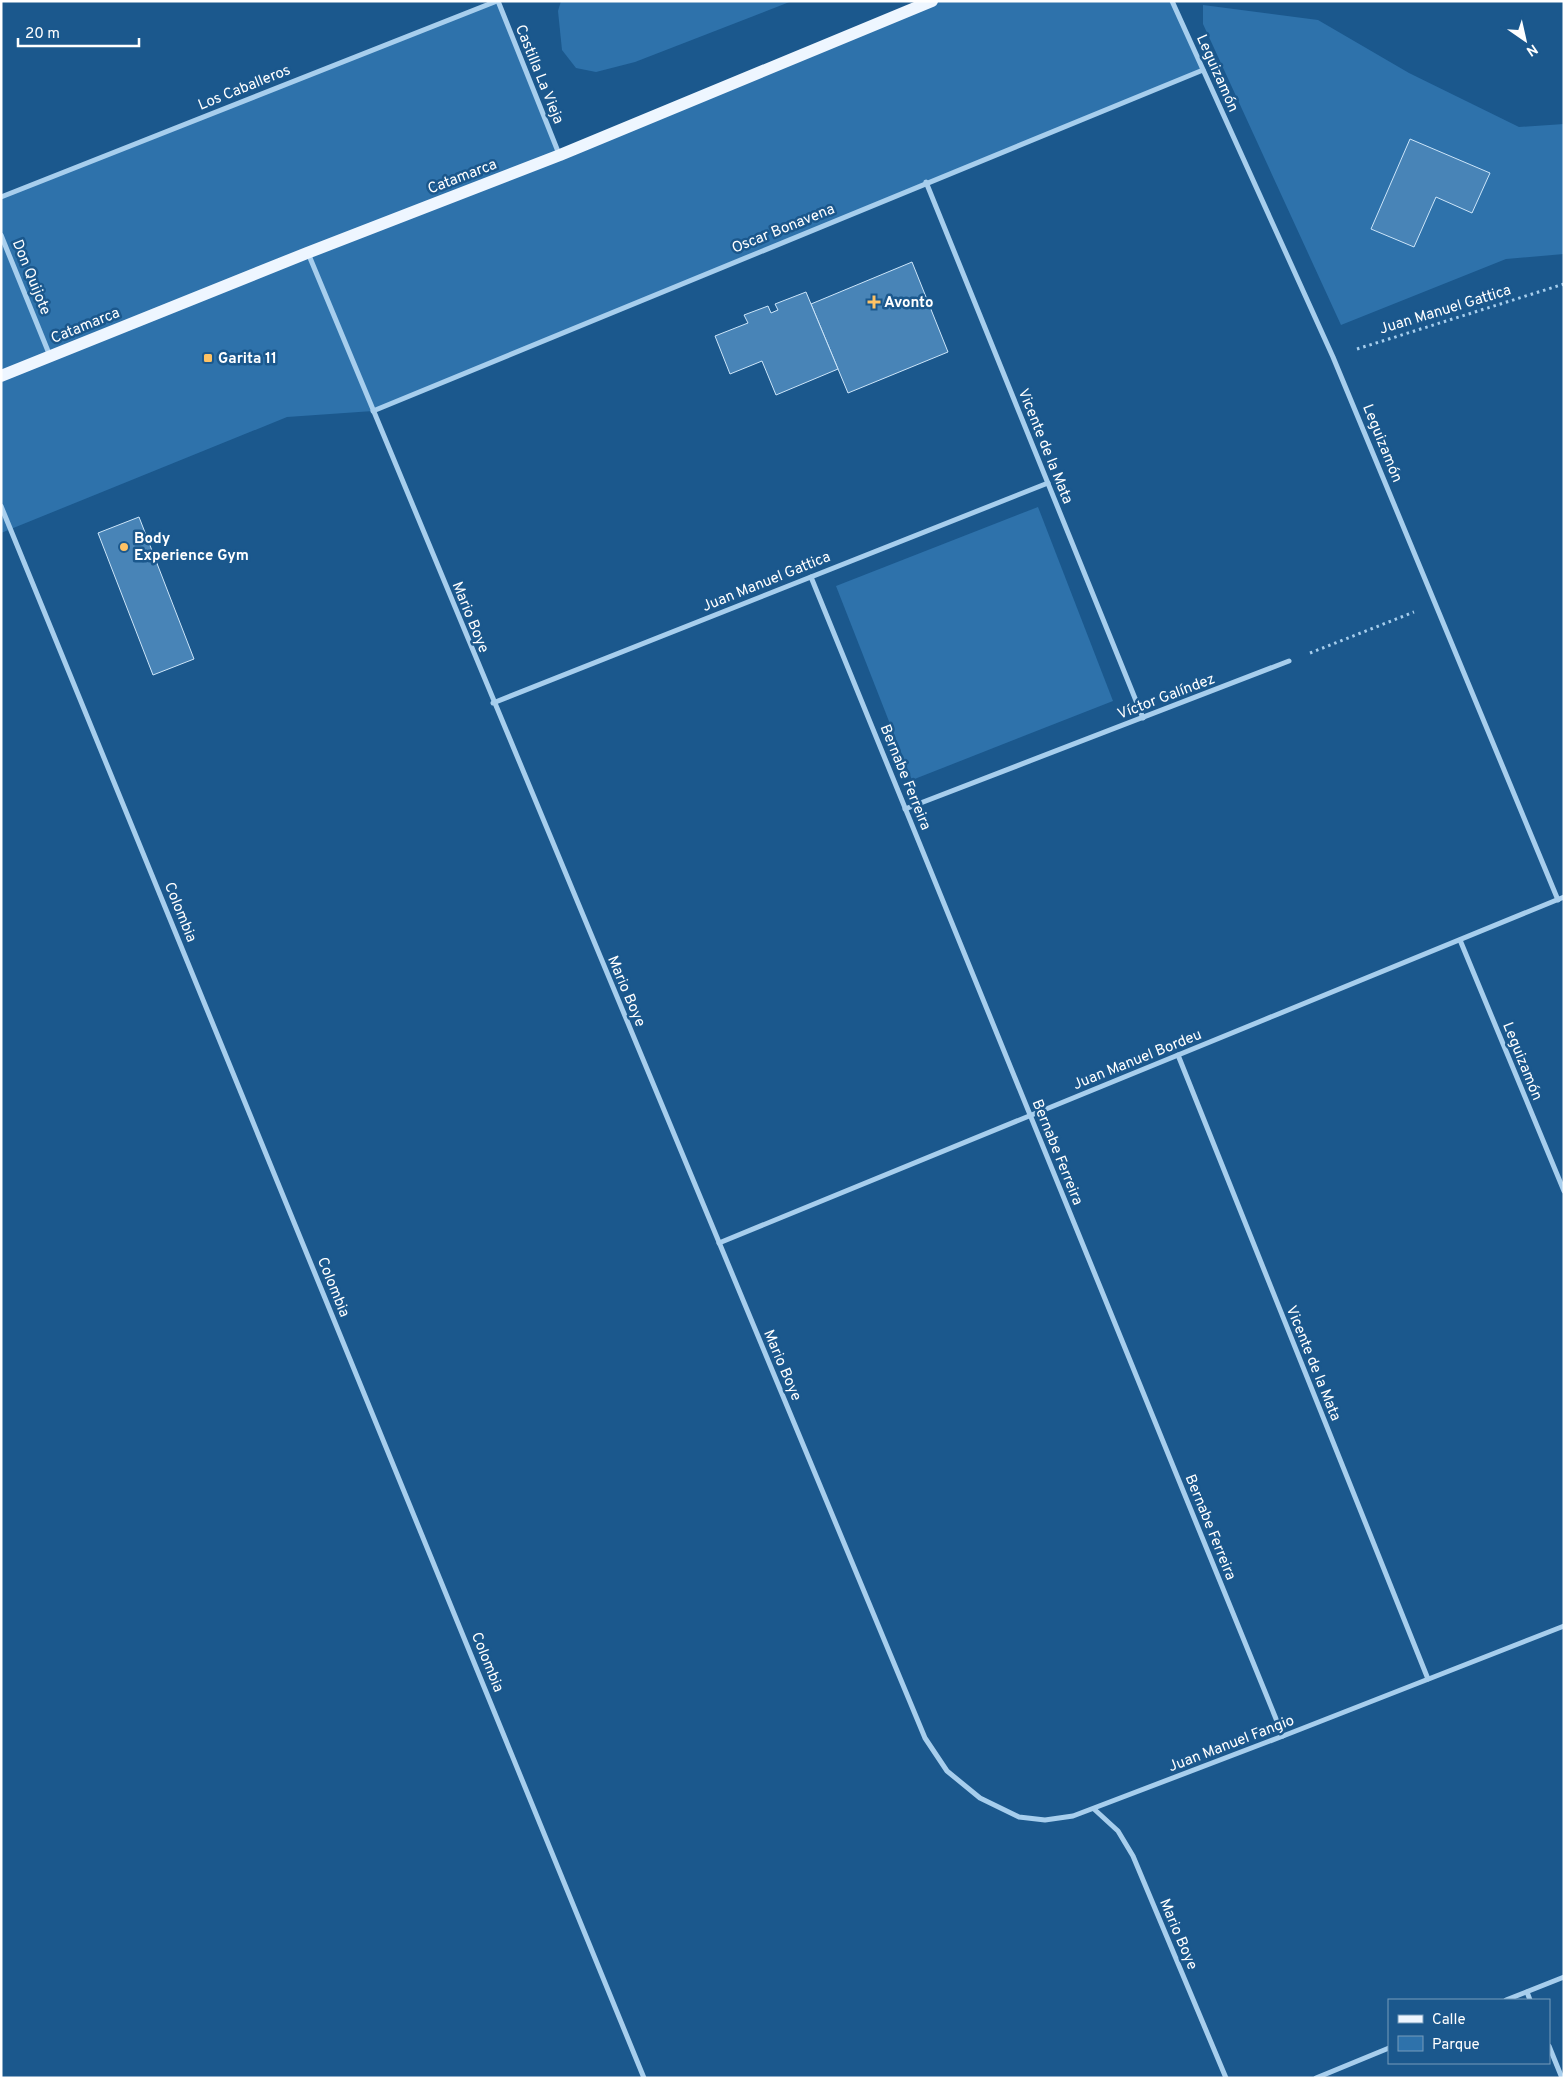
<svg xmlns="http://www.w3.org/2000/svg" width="1565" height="2079" font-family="Overpass,sans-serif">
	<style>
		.green { fill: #2e72ab }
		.building { fill: #4884b7; stroke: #cde6fa }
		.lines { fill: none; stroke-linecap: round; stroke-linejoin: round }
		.path { stroke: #a7ceed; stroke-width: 3; stroke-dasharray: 2.5 4; stroke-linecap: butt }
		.minor { stroke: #a7ceed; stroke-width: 5 }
		.primary { stroke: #eef6ff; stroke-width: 12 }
		.poi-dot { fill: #fec264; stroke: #1b588d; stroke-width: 2 }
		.labels { text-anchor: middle; stroke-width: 5; stroke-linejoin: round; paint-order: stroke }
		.street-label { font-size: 15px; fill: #fff; stroke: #1b588d }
		.poi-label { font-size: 15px; font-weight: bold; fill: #fff; stroke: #1b588d; text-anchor: start }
	</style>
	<rect width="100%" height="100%" fill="#1b588d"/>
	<g class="green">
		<path d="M497,1L560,155L932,1H1172L1203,70L373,411L287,417L1,533V197Z"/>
		<path d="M561,1H792L635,62L596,72L576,68L562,50L558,11Z"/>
		<path d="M1203,5L1318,20L1409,73L1519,127L1564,124V254L1506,259L1341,325L1203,24Z"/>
		<path d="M1038,507L1113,701L912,780L836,586Z"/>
	</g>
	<g class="building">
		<path d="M1410,139L1490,173L1472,213L1436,197L1414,247L1371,229Z"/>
		<path d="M912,262L948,352L848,393L811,304Z"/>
		<path d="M806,292L838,369L776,395L762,361L730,374L715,336L748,323L744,315L768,306L771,313L778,310L775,304Z"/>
		<path d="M139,517L194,659L153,675L98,533Z"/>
	</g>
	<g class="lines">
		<g class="path">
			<path d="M1357,349L1564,284"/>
			<path d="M1310,653L1414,612"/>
		</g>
		<g class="minor">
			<path d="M498,1L559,154"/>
			<path d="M1172,1L1333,357L1558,900"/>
			<path d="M926,182L1143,718"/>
			<path d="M1,197L497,1"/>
			<path d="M1,235L50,356"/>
			<path d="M308,253L925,1738L947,1771L980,1798L1019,1817L1045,1820L1073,1816L1283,1736L1564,1626"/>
			<path d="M373,411L1203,70"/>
			<path d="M1,506L644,2078"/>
			<path d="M811,577L1283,1736"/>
			<path d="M493,703L1048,483"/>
			<path d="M905,809L1289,661"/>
			<path d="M1460,940L1564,1191"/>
			<path d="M1178,1055L1428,1679"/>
			<path d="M719,1243L1564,897"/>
			<path d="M1094,1809L1118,1831L1133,1856L1226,2078"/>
			<path d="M1527,1992L1530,2000"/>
			<path d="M1506,2000L1564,1977"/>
			<path d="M1549,2046L1562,2078"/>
			<path d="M1316,2078L1389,2048"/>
		</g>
		<path class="primary" d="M1,376L307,253L560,155L932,1"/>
	</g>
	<g class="poi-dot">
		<path d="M871.5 294.5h5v5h5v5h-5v5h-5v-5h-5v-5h5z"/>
		<rect x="203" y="353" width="10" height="10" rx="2.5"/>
		<circle cx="124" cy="547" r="5"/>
	</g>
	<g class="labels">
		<g class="street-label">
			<text transform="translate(1218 73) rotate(66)" y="5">Leguizamón</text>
			<text transform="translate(540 74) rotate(68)" y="5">Castilla La Vieja</text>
			<text transform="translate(244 87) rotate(-22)" y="5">Los Caballeros</text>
			<text transform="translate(462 176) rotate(-21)" y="5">Catamarca</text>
			<text transform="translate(783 228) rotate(-22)" y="5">Oscar Bonavena</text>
			<text transform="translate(32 277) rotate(68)" y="5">Don Quijote</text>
			<text transform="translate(1445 309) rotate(-17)" y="5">Juan Manuel Gattica</text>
			<text transform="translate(85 325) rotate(-22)" y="5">Catamarca</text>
			<text transform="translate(1383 443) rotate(68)" y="5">Leguizamón</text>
			<text transform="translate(1046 446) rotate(68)" y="5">Vicente de la Mata</text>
			<text transform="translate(766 581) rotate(-22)" y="5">Juan Manuel Gattica</text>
			<text transform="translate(471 617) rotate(68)" y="5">Mario Boye</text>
			<text transform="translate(1166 696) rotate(-21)" y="5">Víctor Galíndez</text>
			<text transform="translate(906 777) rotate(68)" y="5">Bernabe Ferreira</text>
			<text transform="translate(181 912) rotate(68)" y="5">Colombia</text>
			<text transform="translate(627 991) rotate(67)" y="5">Mario Boye</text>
			<text transform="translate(1137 1059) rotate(-22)" y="5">Juan Manuel Bordeu</text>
			<text transform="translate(1523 1061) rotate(68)" y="5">Leguizamón</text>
			<text transform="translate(1058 1152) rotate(68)" y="5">Bernabe Ferreira</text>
			<text transform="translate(334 1287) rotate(68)" y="5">Colombia</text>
			<text transform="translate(1314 1363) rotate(68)" y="5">Vicente de la Mata</text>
			<text transform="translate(783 1365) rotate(67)" y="5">Mario Boye</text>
			<text transform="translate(1211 1527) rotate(68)" y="5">Bernabe Ferreira</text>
			<text transform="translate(488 1662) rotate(68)" y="5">Colombia</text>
			<text transform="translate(1231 1743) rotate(-21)" y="5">Juan Manuel Fangio</text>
			<text transform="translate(1179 1934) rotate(67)" y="5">Mario Boye</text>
		</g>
		<g class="poi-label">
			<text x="884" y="307">Avonto</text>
			<text x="218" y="363">Garita 11</text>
			<text x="134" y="543">Body<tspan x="134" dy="17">Experience Gym</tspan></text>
		</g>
	</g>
	<rect width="1565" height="2079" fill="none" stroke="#ffffff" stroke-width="5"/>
	<rect x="1388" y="1999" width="162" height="65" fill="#1b588d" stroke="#769bbb"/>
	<rect x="1398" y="2015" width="25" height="8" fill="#eef6ff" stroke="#769bbb"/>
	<text x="1432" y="2024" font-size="15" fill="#ffffff">Calle</text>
	<rect x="1398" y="2036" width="25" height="15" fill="#2e72ab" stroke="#769bbb"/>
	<text x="1432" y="2049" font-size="15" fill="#ffffff">Parque</text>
	<g transform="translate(1525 40) rotate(146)" stroke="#1b588d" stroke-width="4" paint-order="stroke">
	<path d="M0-4L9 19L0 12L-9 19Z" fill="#ffffff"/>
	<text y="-8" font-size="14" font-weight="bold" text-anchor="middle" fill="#ffffff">N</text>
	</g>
	<path d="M18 38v8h121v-8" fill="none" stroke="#ffffff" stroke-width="2.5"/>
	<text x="25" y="38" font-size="15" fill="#ffffff" stroke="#1b588d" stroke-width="4" paint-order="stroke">20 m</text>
</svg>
